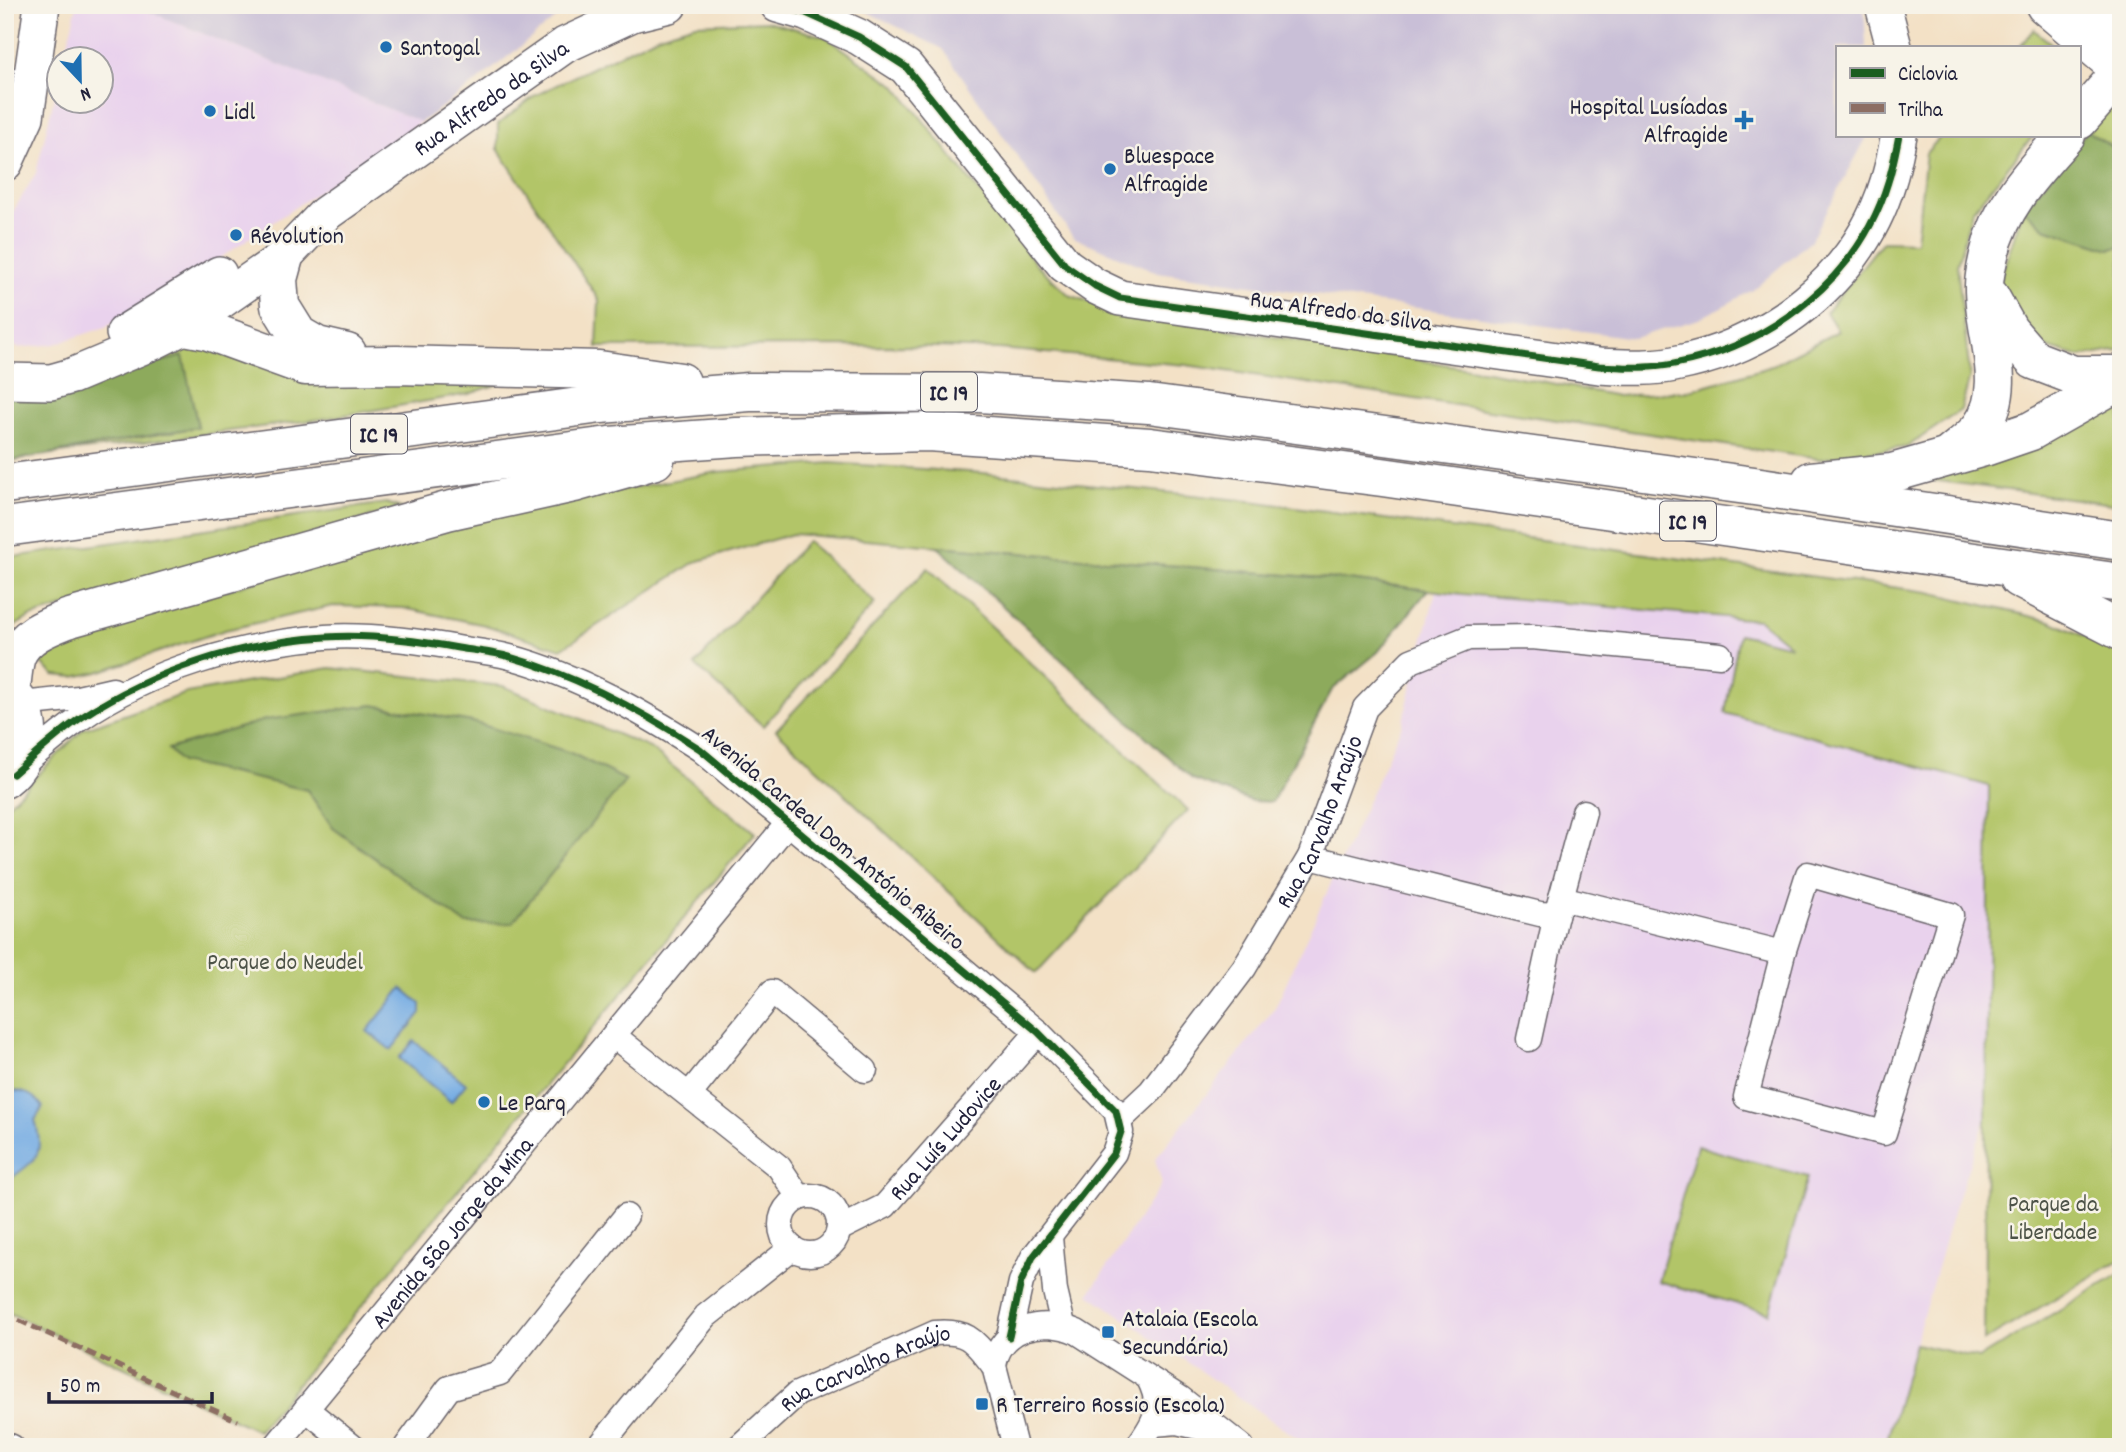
<svg xmlns="http://www.w3.org/2000/svg" width="2126" height="1452" font-family="Dekko,sans-serif">
	<style>
		.built { fill: #e9d2ed }
		.industrial { fill: #c9bfd7 }
		.green { fill: #b2c568; stroke: #6a7452; stroke-width: 2 }
		.forest { fill: #8daa5c; stroke: #58664c; stroke-width: 2 }
		.water { fill: #73abe3; stroke: #4a668f; stroke-width: 2 }
		.lines { fill: none; stroke-linecap: round; stroke-linejoin: round }
		.street-casing { stroke: #6b656c; stroke-width: 27 }
		.secondary-casing { stroke: #6b656c; stroke-width: 38 }
		.highway-casing { stroke: #6b656c; stroke-width: 41 }
		.street { stroke: #fff; stroke-width: 24 }
		.secondary { stroke: #fff; stroke-width: 35 }
		.highway { stroke: #fff; stroke-width: 38 }
		.quiet { stroke: #8d6e63; stroke-width: 5; stroke-dasharray: 10 5; stroke-linecap: butt }
		.cycleway-casing { stroke: #f7f3e8; stroke-width: 11 }
		.cycleway { stroke: #1b5e20; stroke-width: 7 }
		.poi-dot { fill: #1f6fb2; stroke: #f7f3e8; stroke-width: 2.5 }
		.labels { text-anchor: middle; stroke-width: 5; stroke-linejoin: round; paint-order: stroke }
		.shield { fill: #f7f3e8; stroke: #62616f; stroke-width: 2 }
		.shield-label { font-size: 23px; font-weight: bold; fill: #22223b }
		.poi-label { font-size: 24px; fill: #22223b; stroke: #f7f3e8; text-anchor: start }
		.street-label { font-size: 24px; fill: #22223b; stroke: #f7f3e8 }
		.park-label { font-size: 24px; fill: #4d5348; stroke: #f7f3e8 }
	</style>
	<rect width="100%" height="100%" fill="#f7f3e8"/>
	<filter id="ink" filterUnits="userSpaceOnUse"><feTurbulence type="fractalNoise" baseFrequency=".0143" numOctaves="2"/><feDisplacementMap in="SourceGraphic" scale="14" xChannelSelector="R" yChannelSelector="G"/><feConvolveMatrix kernelMatrix="1 2 1 2 8 2 1 2 1" color-interpolation-filters="sRGB"/></filter>
	<filter id="wash" filterUnits="userSpaceOnUse"><feTurbulence type="fractalNoise" baseFrequency=".00686" numOctaves="4" result="noise"/><feDisplacementMap in="SourceGraphic" scale="28" xChannelSelector="R" yChannelSelector="G"/><feGaussianBlur stdDeviation="1.57" result="paint"/><feColorMatrix in="noise" values="0 0 0 0 0 0 0 0 0 0 0 0 0 0 0 0 0 1.4 0 .05"/><feComposite in="paint" operator="in"/></filter>
	<g filter="url(#wash)">
		<rect width="100%" height="100%" fill="#f3e1c6"/>
		<g class="built">
			<path d="M77,5H133L421,122L164,296L106,327L55,344L18,348L5,341V225L36,173L59,77L60,102H102V60L64,59Z"/>
			<path d="M1443,563L1847,596L2121,742L1956,1202L1885,1447H1310L1089,1294L1162,1183L1155,1159L1275,1008L1402,725Z"/>
		</g>
		<g class="industrial">
			<path d="M133,5H572L475,83L421,122Z"/>
			<path d="M853,5H1864L1866,47H1837V135H1868L1811,240L1753,290L1699,319L1634,338L1157,272L1073,237L943,49Z"/>
		</g>
		<g class="green">
			<path d="M767,21L826,37L896,86L1037,265L1069,295L1121,312L1493,372L1618,396L1687,391L1769,367L1838,331L1826,312L1883,241L1916,242L1926,153L1942,135H2034L1972,211L1957,265L1970,376L1961,410L1907,447L1819,459L1186,365L999,349L901,346L597,347L599,300L498,149V124L536,95L659,35L695,24Z"/>
			<path d="M2034,29V30L2056,47H2019Z"/>
			<path d="M2118,99L2121,102V153L2087,131Z"/>
			<path d="M2023,209L2110,249L2121,247V348L2119,350L2080,357L2043,346L1998,285Z"/>
			<path d="M184,335L501,383L469,394L322,419L45,455L198,427L144,366L50,400Z"/>
			<path d="M2121,394V505L1923,479Z"/>
			<path d="M830,463L983,473L1258,502L1929,592L2050,621L2121,652V1259L1984,1341L1989,786L1725,713L1739,634L1791,646L1759,620L1462,594L1348,580L793,534L695,562L561,649L485,625L403,608L333,606L225,630L98,672L74,677L54,675L40,662L49,646L429,526L717,472Z"/>
			<path d="M386,503L401,508L30,617L5,632V558Z"/>
			<path d="M807,541L875,603L763,726L695,665Z"/>
			<path d="M928,568L1188,810L1036,973L776,730Z"/>
			<path d="M330,668L503,686L650,748L755,833L258,1431L5,1311V808L83,729L187,693Z"/>
			<path d="M1697,1146L1808,1177L1769,1313L1658,1281Z"/>
			<path d="M2121,1273V1447H1885L1915,1344L1979,1358Z"/>
		</g>
		<g class="forest">
			<path d="M2087,131L2121,153V247L2110,249L2045,228L2023,209Z"/>
			<path d="M183,356L198,427L5,462V396L50,400L144,366Z"/>
			<path d="M937,546L1348,580L1428,590L1378,652L1332,690L1272,802L1251,801L1192,779Z"/>
			<path d="M373,705L473,722L571,753L626,780L512,923L466,924L333,828L307,790L181,762L168,749L265,720Z"/>
		</g>
		<g class="water">
			<path d="M402,988L421,1004V1013L391,1050L367,1031Z"/>
			<path d="M414,1041L466,1084L451,1102L399,1058Z"/>
			<path d="M5,1090C23,1091 33,1093 43,1107L35,1120C47,1162 31,1160 5,1184Z"/>
		</g>
	</g>
	<g filter="url(#ink)">
		<g class="lines">
			<defs>
				<g id="street">
					<path d="M22,704L78,698L113,690"/>
					<path d="M19,768C39,751 59,733 81,718C152,669 240,644 325,637C370,634 419,641 463,649C478,651 495,653 510,657C577,675 642,712 700,749L1038,1032L1116,1111L1121,1132L1114,1153L1033,1257L1021,1282L1009,1337"/>
					<path d="M1310,857L1540,914L1556,915L1561,898L1783,953L1808,874L1951,915L1884,1133L1746,1097L1783,953"/>
					<path d="M1561,898L1584,812"/>
					<path d="M614,1036L779,1167L799,1197"/>
					<path d="M1529,1039L1556,915"/>
					<path d="M689,1095L772,992L865,1070"/>
					<path id="s1" d="M1120,1120L1151,1091L1244,968L1310,857L1365,708L1411,661L1468,638L1532,637L1720,655"/>
					<circle cx="810" cy="1225" r="29"/>
					<path id="s2" d="M839,1229L885,1206L1038,1032"/>
					<path d="M1050,1237L1055,1291L1063,1325"/>
					<path d="M306,1409L353,1447"/>
					<path d="M1154,1424L1177,1422L1215,1431"/>
					<path d="M5,1444L12,1447"/>
					<path id="s3" d="M275,1447L788,823"/>
					<path d="M406,1447L449,1388L500,1373L626,1216"/>
					<path d="M599,1447L706,1316L792,1248"/>
					<path id="s4" d="M739,1447L797,1394L935,1333C969,1330 974,1341 994,1366"/>
					<path d="M1015,1447L994,1366C1000,1326 1044,1317 1077,1332L1180,1398L1242,1447"/>
					<path d="M1137,1447C1155,1422 1164,1409 1149,1379"/>
				</g>
				<g id="secondary">
					<path d="M778,5L806,13L859,37L906,67L1065,265L1095,286L1120,298L1599,366C1624,367 1650,369 1674,364C1771,346 1859,278 1888,182C1893,167 1896,150 1899,135"/>
					<path d="M1883,5L1894,47"/>
					<path d="M5,163L26,117L42,5"/>
					<path d="M124,333L219,274"/>
					<path id="s5" d="M5,381L51,382L72,376L153,342L185,326L284,257L325,214L565,45L632,14L669,5"/>
					<path d="M5,687C37,709 36,757 5,780"/>
				</g>
				<g id="highway">
					<path d="M2045,5L2121,70"/>
					<path d="M2092,5L2121,31"/>
					<path d="M2079,120L2121,72"/>
					<path d="M284,257L278,279L280,306L298,335L317,346L347,353"/>
					<path d="M1990,297L2009,331L2034,360L2073,375H2121"/>
					<path d="M185,326L206,330L305,366L397,365L599,370L681,382"/>
					<path d="M1949,456C1959,447 1973,438 1981,427C2011,385 1983,332 1984,286C1984,276 1987,264 1989,255C2000,206 2034,171 2066,135"/>
					<path d="M1811,481L1892,473L1984,447L2031,431L2121,380"/>
					<path d="M5,484L601,404L749,392L979,393L1149,404L1754,486L2121,541"/>
					<path d="M5,527L609,446L737,437L928,432L1150,447L1382,477L2121,583"/>
					<path d="M2018,578L2121,631"/>
					<path d="M11,690C12,680 13,666 16,656C25,634 50,626 70,618L447,511L574,483L655,460"/>
				</g>
			</defs>
			<use href="#street" class="street-casing"/>
			<use href="#secondary" class="secondary-casing"/>
			<use href="#highway" class="highway-casing"/>
			<use href="#street" class="street"/>
			<use href="#secondary" class="secondary"/>
			<use href="#highway" class="highway"/>
			<path class="quiet" d="M5,1314L238,1421"/>
			<defs>
				<g id="cycleway">
					<path d="M778,5L806,13L859,37L906,67L1065,265L1095,286L1120,298L1599,366C1624,367 1650,369 1674,364C1771,346 1859,278 1888,182C1893,167 1896,150 1899,135"/>
					<path d="M13,774C35,755 57,734 82,717C154,670 241,642 326,637C370,634 415,640 458,648C475,651 494,652 510,657C578,676 642,711 700,749L1038,1032L1116,1111L1121,1132L1114,1153L1033,1257L1021,1282L1009,1337"/>
				</g>
			</defs>
			<use href="#cycleway" class="cycleway-casing"/>
			<use href="#cycleway" class="cycleway"/>
		</g>
	</g>
	<g class="poi-dot">
		<circle cx="386" cy="47" r="7"/>
		<circle cx="210" cy="111" r="7"/>
		<path d="M1740.5 109.5h7v7h7v7h-7v7h-7v-7h-7v-7h7z"/>
		<circle cx="1110" cy="169" r="7"/>
		<circle cx="236" cy="235" r="7"/>
		<circle cx="484" cy="1102" r="7"/>
		<rect x="1101" y="1325" width="14" height="14" rx="3.5"/>
		<rect x="975" y="1397" width="14" height="14" rx="3.5"/>
	</g>
	<g class="labels">
		<g class="shield">
			<rect x="921" y="372.5" width="56" height="39" rx="5"/>
			<rect x="351" y="414.5" width="56" height="39" rx="5"/>
			<rect x="1660" y="501.5" width="56" height="39" rx="5"/>
		</g>
		<g class="shield-label">
			<text x="949" y="400">IC 19</text>
			<text x="379" y="442">IC 19</text>
			<text x="1688" y="529">IC 19</text>
		</g>
		<g class="poi-label">
			<text x="400" y="55">Santogal</text>
			<text x="1728" y="114" text-anchor="end">Hospital Lusíadas<tspan x="1728" dy="28">Alfragide</tspan></text>
			<text x="224" y="119">Lidl</text>
			<text x="1124" y="163">Bluespace<tspan x="1124" dy="28">Alfragide</tspan></text>
			<text x="250" y="243">Révolution</text>
			<text x="498" y="1110">Le Parq</text>
			<text x="1122" y="1326">Atalaia (Escola<tspan x="1122" dy="28">Secundária)</tspan></text>
			<text x="996" y="1412">R Terreiro Rossio (Escola)</text>
		</g>
		<g class="street-label">
			<text dy="8" stroke="none"><textPath href="#s5" startOffset="574">Rua Alfredo da Silva</textPath></text>
			<text transform="translate(1341 310) rotate(8)" y="8">Rua Alfredo da Silva</text>
			<text dy="8" stroke="none"><textPath href="#s1" startOffset="362">Rua Carvalho Araújo</textPath></text>
			<text transform="translate(834 837) rotate(40)" y="8">Avenida Cardeal Dom António Ribeiro</text>
			<text dy="8" stroke="none"><textPath href="#s2" startOffset="142">Rua Luís Ludovice</textPath></text>
			<text dy="8" stroke="none"><textPath href="#s3" startOffset="278">Avenida São Jorge da Mina</textPath></text>
			<text dy="8" stroke="none"><textPath href="#s4" startOffset="152">Rua Carvalho Araújo</textPath></text>
		</g>
		<g class="park-label">
			<text x="285" y="969">Parque do Neudel</text>
			<text x="2053" y="1211">Parque da<tspan x="2053" dy="28">Liberdade</tspan></text>
		</g>
	</g>
	<rect width="2126" height="1452" fill="none" stroke="#f7f3e8" stroke-width="28"/>
	<rect x="1836" y="46" width="245" height="91" fill="#f7f3e8" stroke="#a29fa3" stroke-width="2"/>
	<rect x="1850" y="68" width="35" height="10" fill="#1b5e20" stroke="#a29fa3" stroke-width="2"/>
	<text x="1898" y="80" font-size="21" fill="#22223b">Ciclovia</text>
	<rect x="1850" y="103" width="35" height="10" fill="#8d6e63" stroke="#a29fa3" stroke-width="2"/>
	<text x="1898" y="116" font-size="21" fill="#22223b">Trilha</text>
	<g transform="translate(80 80) rotate(158)"><circle r="33" fill="#f7f3e8" stroke="#a29fa3" stroke-width="2"/>
	<path d="M0-5L12 26L0 18L-12 26Z" fill="#1f6fb2"/>
	<text y="-10" font-size="19" font-weight="bold" text-anchor="middle" fill="#22223b">N</text>
	</g>
	<path d="M49 1392v10h163v-10" fill="none" stroke="#22223b" stroke-width="3.5"/>
	<text x="60" y="1392" font-size="21" fill="#22223b" stroke="#f7f3e8" stroke-width="5" paint-order="stroke">50 m</text>
</svg>
